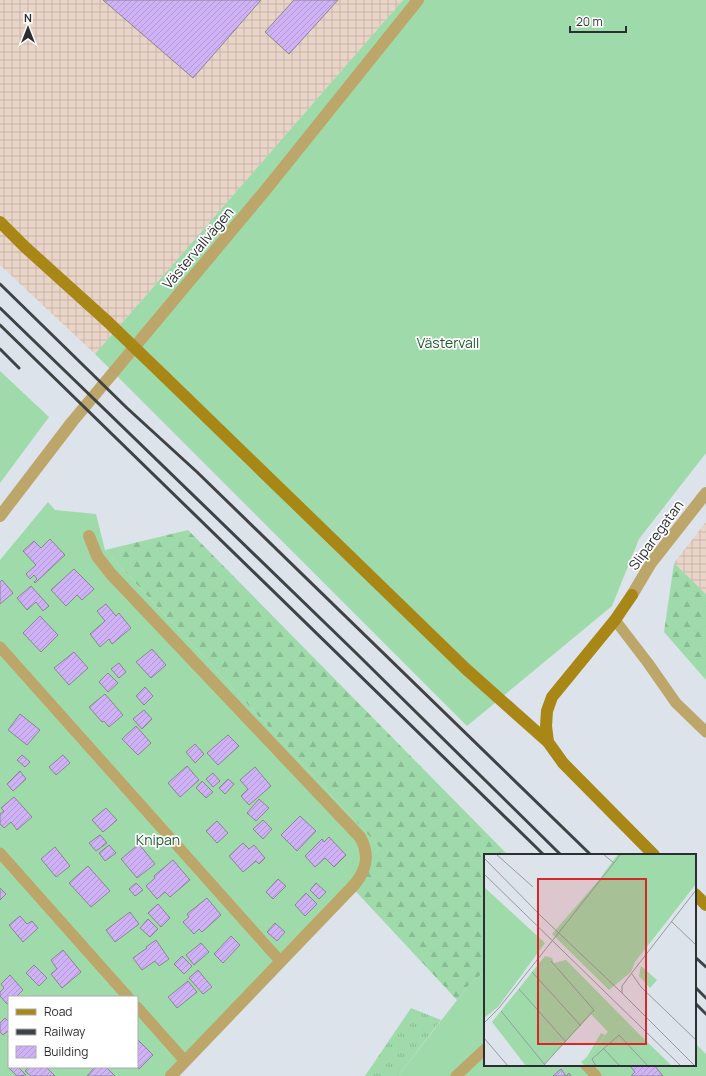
<svg xmlns="http://www.w3.org/2000/svg" width="706" height="1076" font-family="Manrope,sans-serif">
	<style>
		.industrial { fill: url(#industrial-grid) }
		.grass { fill: url(#grass-tufts) }
		.forest { fill: url(#forest-firs) }
		.garden { fill: #9fdbaa; fill-rule: evenodd }
		.building { fill: url(#building-hatch); stroke: #89868d }
		.lines { fill: none; stroke-linecap: round; stroke-linejoin: round }
		.lane { stroke: #bca66a; stroke-width: 11 }
		.street { stroke: #bca66a; stroke-width: 12 }
		.secondary { stroke: #a88716; stroke-width: 12 }
		.rail { stroke: #3f4345; stroke-width: 3 }
		.secondary-bridge { stroke: #a88716; stroke-width: 12 }
		.labels { text-anchor: middle; stroke-width: 3.5; stroke-linejoin: round; paint-order: stroke }
		.street-label { font-size: 14px; fill: #2c2f31; stroke: #fff }
		.park-label { font-size: 14px; fill: #215b31; stroke: #fff }
		.inset-road { fill: none; stroke: #969ba0; stroke-width: 1 }
		.view { fill: #d62828; fill-opacity: 0.15; stroke: #d62828; stroke-width: 2 }
		.inset-edge { fill: none; stroke: #2c2f31; stroke-width: 2 }
	</style>
	<defs>
		<pattern id="industrial-grid" width="8" height="8" patternUnits="userSpaceOnUse"><rect width="8" height="8" fill="#e9d4c7"/><path d="M0 4h8M4 0v8" fill="none" stroke="#c8b6ab"/></pattern>
		<pattern id="grass-tufts" width="24" height="20" patternUnits="userSpaceOnUse"><rect width="24" height="20" fill="#9fdbaa"/><path d="M3 7l-1-3M5 7V3M7 7l1-3M15 17l-1-3M17 17v-4M19 17l1-3" fill="none" stroke="#89bc93"/></pattern>
		<pattern id="forest-firs" width="22" height="20" patternUnits="userSpaceOnUse"><rect width="22" height="20" fill="#9fdbaa"/><path d="M5 1l3.5 6h-7zM16 11l3.5 6h-7z" fill="#89bc93"/></pattern>
		<pattern id="building-hatch" width="6" height="6" patternUnits="userSpaceOnUse"><rect width="6" height="6" fill="#cfb2f6"/><path d="M-1 1l2-2M0 6l6-6M5 7l2-2" fill="none" stroke="#b299d3"/></pattern>
	</defs>
	<rect width="100%" height="100%" fill="#dce3ea"/>
	<g class="industrial">
		<path d="M0,0H403L95,354L0,265Z"/>
		<path d="M706,522V594L674,563Z"/>
	</g>
	<path class="grass" d="M411,1008L441,1020L398,1076H365Z"/>
	<g class="forest">
		<path d="M188,530L508,855H485V971L468,986L457,1000L347,882L380,848L105,550Z"/>
		<path d="M674,563L706,594V680L664,632Z"/>
	</g>
	<g class="garden">
		<path d="M403,0H706V453L639,539L612,606L467,726L95,354Z"/>
		<path d="M0,371L49,417L0,483Z"/>
		<path d="M48,502L55,510L96,514L105,550L380,848L168,1076H0V560ZM9,997H137V1067H9Z"/>
		<path d="M485,971V1065H695V1043L706,1054V1076H398L468,986Z"/>
	</g>
	<g class="building">
		<path d="M103,0H261L193,78Z"/>
		<path d="M294,0H338L289,54L265,32Z"/>
		<path d="M50,539L65,555L35,583L34,582L37,579L34,575L30,579L26,574L36,565L23,551L34,541L41,548Z"/>
		<path d="M74,569L94,589L82,600L77,595L66,606L51,590Z"/>
		<path d="M2,580L13,593L0,604V582Z"/>
		<path d="M31,586L49,606L43,611L36,602L27,610L17,598Z"/>
		<path d="M106,604L116,616L119,613L131,628L112,644L109,639L100,647L90,634L105,621L97,611Z"/>
		<path d="M40,616L58,635L41,652L23,633Z"/>
		<path d="M152,649L166,665L151,678L136,662Z"/>
		<path d="M74,652L88,668L69,685L54,668Z"/>
		<path d="M119,663L126,672L119,678L111,669Z"/>
		<path d="M108,673L118,683L108,692L99,682Z"/>
		<path d="M145,687L153,696L144,705L136,696Z"/>
		<path d="M105,694L123,715L109,727L104,721L102,722L89,707Z"/>
		<path d="M144,710L152,719L142,729L133,719Z"/>
		<path d="M20,714L40,730L27,745L8,730Z"/>
		<path d="M136,726L151,743L138,755L122,739Z"/>
		<path d="M228,735L239,746L218,765L207,753Z"/>
		<path d="M195,744L204,754L195,763L186,752Z"/>
		<path d="M22,755L30,762L25,767L17,760Z"/>
		<path d="M63,755L70,763L56,775L49,767Z"/>
		<path d="M187,766L199,780L180,797L168,783Z"/>
		<path d="M255,767L271,786L249,805L241,796L248,789L240,780Z"/>
		<path d="M20,771L26,779L13,791L7,784Z"/>
		<path d="M213,773L220,781L213,787L206,779Z"/>
		<path d="M228,779L234,784L225,794L219,788Z"/>
		<path d="M202,781L213,792L206,798L196,788Z"/>
		<path d="M14,797L32,817L17,830L11,822L4,828L0,824V814L4,811L1,808Z"/>
		<path d="M259,799L269,808L256,821L247,813Z"/>
		<path d="M106,808L117,820L103,832L92,820Z"/>
		<path d="M300,816L316,831L297,851L281,835Z"/>
		<path d="M263,820L272,829L263,839L253,829Z"/>
		<path d="M217,821L228,833L217,843L206,831Z"/>
		<path d="M100,835L107,843L96,851L89,843Z"/>
		<path d="M329,837L346,855L334,867L325,858L315,867L305,856L322,839L324,842Z"/>
		<path d="M243,843L249,849L254,845L265,858L259,864L256,861L243,872L229,856Z"/>
		<path d="M139,844L155,864L137,878L121,859Z"/>
		<path d="M109,845L116,853L105,861L99,853Z"/>
		<path d="M55,847L70,866L56,877L41,859Z"/>
		<path d="M173,860L190,880L170,897L165,892L157,899L146,886L155,878L154,876Z"/>
		<path d="M88,866L110,891L91,907L69,883Z"/>
		<path d="M278,879L286,886L273,899L266,892Z"/>
		<path d="M136,883L143,890L135,896L129,889Z"/>
		<path d="M316,883L326,892L319,899L310,890Z"/>
		<path d="M0,888L6,894L0,900Z"/>
		<path d="M306,893L317,904L305,916L295,905Z"/>
		<path d="M207,898L221,915L202,932L199,929L194,934L183,922L189,917L187,914Z"/>
		<path d="M158,904L170,918L161,927L148,913Z"/>
		<path d="M130,912L139,924L115,942L106,930Z"/>
		<path d="M20,916L27,924L32,921L38,928L23,942L9,925Z"/>
		<path d="M148,919L158,929L150,937L140,928Z"/>
		<path d="M275,923L285,932L277,941L267,932Z"/>
		<path d="M231,936L240,945L223,963L214,954Z"/>
		<path d="M156,940L169,959L159,966L155,961L142,970L133,958L147,948L146,947Z"/>
		<path d="M201,943L209,952L194,965L186,955Z"/>
		<path d="M63,950L81,972L62,988L51,974L57,969L51,960Z"/>
		<path d="M182,956L192,966L184,974L174,964Z"/>
		<path d="M34,965L47,978L39,986L26,973Z"/>
		<path d="M198,970L212,987L203,994L189,978Z"/>
		<path d="M10,975L23,990L16,997H9V1003L7,1004L0,996V992L4,988L1,984Z"/>
		<path d="M188,981L197,992L177,1008L168,997Z"/>
		<path d="M5,1018L9,1022V1030L3,1035L0,1032V1023Z"/>
		<path d="M137,1039L153,1055L139,1069L137,1066Z"/>
		<path d="M632,1065H654L663,1076H631L635,1072L631,1067Z"/>
		<path d="M10,1067H18L26,1075L17,1076L9,1068Z"/>
		<path d="M29,1067H46L55,1076H31L25,1071Z"/>
		<path d="M95,1067H106L115,1076H87Z"/>
		<path d="M561,1069L566,1076L569,1073L571,1076H553Z"/>
	</g>
	<g class="lines">
		<g class="lane">
			<path d="M615,620L648,663L676,703L706,732"/>
			<path d="M0,647L281,962"/>
			<path d="M0,853L128,997"/>
			<path d="M137,1007L185,1061"/>
			<path d="M586,1065L596,1076"/>
			<path d="M456,1076L485,1049"/>
		</g>
		<g class="street">
			<path d="M0,516L72,422L268,187L418,0"/>
			<path d="M89,536L97,556L111,574L360,837C370,855 367,870 354,885L171,1076"/>
			<path d="M632,595L651,563L706,493"/>
		</g>
		<g class="secondary">
			<path d="M0,222L25,247L108,322"/>
			<path d="M164,376L466,669L548,742"/>
			<path d="M632,595L615,620L552,697L547,711L546,726L548,742L563,763L654,855"/>
			<path d="M695,894L706,905"/>
		</g>
		<g class="rail">
			<path d="M0,284L127,408L197,472L591,855"/>
			<path d="M0,308L354,651L561,855"/>
			<path d="M0,325L544,855"/>
			<path d="M0,349L19,368"/>
			<path d="M695,957L706,967"/>
			<path d="M695,987L706,998"/>
			<path d="M695,1003L706,1014"/>
		</g>
		<path class="secondary-bridge" d="M108,322L164,376"/>
	</g>
	<g class="labels">
		<g class="street-label">
			<text transform="translate(198 248) rotate(-50)" y="5">Västervallvägen</text>
			<text transform="translate(656 535) rotate(-54)" y="5">Sliparegatan</text>
		</g>
		<g class="park-label">
			<text x="448" y="348">Västervall</text>
			<text x="158" y="845">Knipan</text>
		</g>
	</g>
	<g transform="translate(484 854)">
		<rect width="212" height="212" fill="#dce3ea"/>
		<path d="M117,179L121,181L100,211L97,208L103,203Z" fill="#9fdbaa"/>
		<path d="M82,106L154,179L135,168L124,178L107,160L70,109ZM157,112L173,126L166,134L155,122Z" fill="#9fdbaa"/>
		<path d="M134,0H212V30L151,108L147,118L125,136L68,80L115,26ZM0,33L61,89L14,153L0,164ZM61,102L68,104L70,110L112,155L59,212H42L8,168ZM135,168L154,179L188,212H99L125,176Z" fill="#9fdbaa"/>
		<path class="inset-road" d="M12,0L49,33M119,0L130,9M0,4L58,63L138,139M0,20L197,212M187,67L212,91M150,116L212,36M150,116L138,132V139L211,212M48,118L97,172M148,120L157,133L212,186M35,135L82,188M17,157L61,211M0,169L15,154L137,0M0,184L24,212M119,194L136,212M59,212L110,156L67,107M112,212L108,205L135,181L164,212"/>
		<path class="view" d="M54,25H162V190H54Z"/>
		<rect width="212" height="212" class="inset-edge"/>
	</g>
	<rect x="8" y="996" width="130" height="72" fill="#ffffff" stroke="#abacad"/>
	<rect x="16" y="1009" width="20" height="6" fill="#a88716" stroke="#abacad"/>
	<text x="44" y="1016" font-size="12" fill="#2c2f31">Road</text>
	<rect x="16" y="1029" width="20" height="6" fill="#3f4345" stroke="#abacad"/>
	<text x="44" y="1036" font-size="12" fill="#2c2f31">Railway</text>
	<rect x="16" y="1046" width="20" height="12" fill="url(#building-hatch)" stroke="#abacad"/>
	<text x="44" y="1056" font-size="12" fill="#2c2f31">Building</text>
	<g transform="translate(28 28)" stroke="#ffffff" stroke-width="3" paint-order="stroke">
	<path d="M0-3L7 15L0 10L-7 15Z" fill="#2c2f31"/>
	<text y="-6" font-size="11" font-weight="bold" text-anchor="middle" fill="#2c2f31">N</text>
	</g>
	<path d="M570 26v6h56v-6" fill="none" stroke="#2c2f31" stroke-width="2"/>
	<text x="576" y="26" font-size="12" fill="#2c2f31" stroke="#ffffff" stroke-width="3" paint-order="stroke">20 m</text>
</svg>
